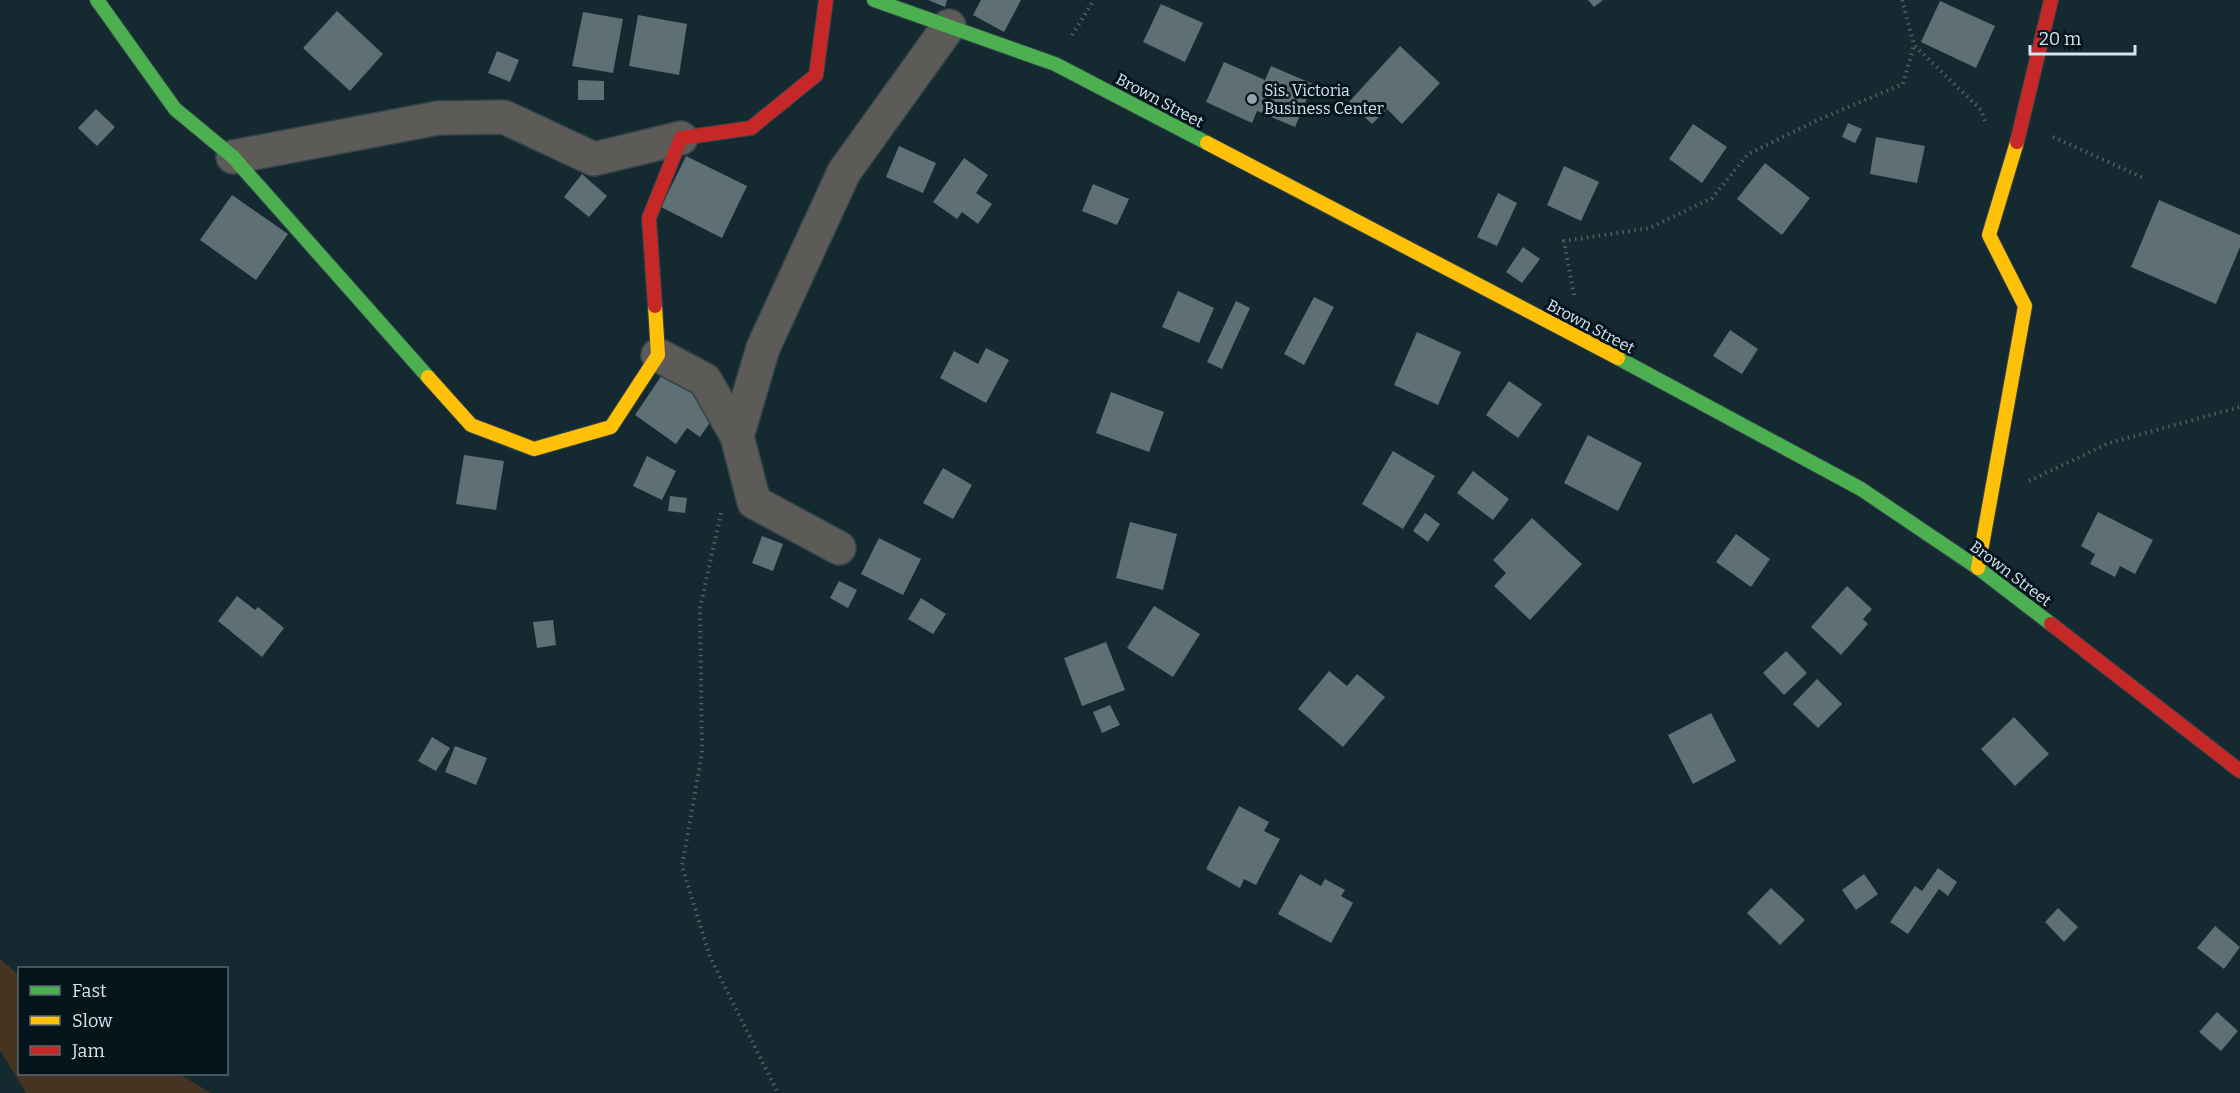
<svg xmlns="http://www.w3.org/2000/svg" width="2240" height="1093" font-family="Bitter,serif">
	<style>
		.green { fill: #453422 }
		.building { fill: #5f6f76 }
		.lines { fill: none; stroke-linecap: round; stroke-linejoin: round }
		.street-casing { stroke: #324349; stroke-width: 36 }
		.fast-casing { stroke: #324349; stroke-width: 16 }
		.slow-casing { stroke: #324349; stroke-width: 16 }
		.jam-casing { stroke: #324349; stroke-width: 16 }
		.path { stroke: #575e5f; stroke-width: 4; stroke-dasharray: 1.5 4.5; stroke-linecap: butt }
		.street { stroke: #5c5b58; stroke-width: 33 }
		.fast { stroke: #4caf50; stroke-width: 14 }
		.slow { stroke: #ffc107; stroke-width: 14 }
		.jam { stroke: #c62828; stroke-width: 14 }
		.poi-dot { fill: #91a4ad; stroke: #06141b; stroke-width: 2 }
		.labels { text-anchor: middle; stroke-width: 6; stroke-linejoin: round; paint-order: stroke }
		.poi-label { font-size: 16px; fill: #d4e6f0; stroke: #06141b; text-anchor: start }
		.street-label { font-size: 16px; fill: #d4e6f0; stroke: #06141b }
	</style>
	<rect width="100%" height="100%" fill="#152931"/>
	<path class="green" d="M0,959L19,975L20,1074H179L211,1093H26L0,1050Z"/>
	<g class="building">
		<path d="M928,0H947L945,7Z"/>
		<path d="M981,0H1021L1004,32L973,15Z"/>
		<path d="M1588,0H1603L1594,7Z"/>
		<path d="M1940,1L1995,26L1976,68L1921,42Z"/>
		<path d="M1161,4L1203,23L1185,62L1143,42Z"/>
		<path d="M337,11L383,54L350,91L303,48Z"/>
		<path d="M583,12L623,19L613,73L572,66Z"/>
		<path d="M638,15L687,24L679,75L629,66Z"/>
		<path d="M1400,46L1440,83L1402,124L1387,109L1372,124L1349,102Z"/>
		<path d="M497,51L519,60L510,82L488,73Z"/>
		<path d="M1224,62L1265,80L1271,66L1313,84L1295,127L1257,111L1252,123L1206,102Z"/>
		<path d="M578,80L604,81V100H578Z"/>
		<path d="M96,109L115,127L97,146L78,128Z"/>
		<path d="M1848,123L1862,129L1855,143L1842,137Z"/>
		<path d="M1693,124L1727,147L1702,183L1669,159Z"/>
		<path d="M1876,137L1925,146L1917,183L1870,174Z"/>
		<path d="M899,146L936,163L923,193L886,177Z"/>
		<path d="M686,156L747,186L722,238L661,207Z"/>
		<path d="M964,158L988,175L976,193L992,204L978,224L962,212L957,219L933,202Z"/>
		<path d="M1765,163L1810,198L1782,235L1737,199Z"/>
		<path d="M1564,166L1599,182L1581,221L1547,205Z"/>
		<path d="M582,174L607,196L589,217L564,197Z"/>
		<path d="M1093,184L1129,199L1117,225L1082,211Z"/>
		<path d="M1498,193L1517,203L1497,246L1477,237Z"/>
		<path d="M232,195L288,234L256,280L200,240Z"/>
		<path d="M2159,200L2240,235V247L2216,304L2131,267Z"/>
		<path d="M1523,247L1540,259L1522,283L1506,272Z"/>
		<path d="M1178,291L1214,308L1199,343L1162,327Z"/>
		<path d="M1314,297L1334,307L1304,365L1284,354Z"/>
		<path d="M1236,301L1250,308L1222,369L1207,362Z"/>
		<path d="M1730,330L1758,349L1742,374L1713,356Z"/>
		<path d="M1417,332L1461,352L1438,405L1394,385Z"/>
		<path d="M986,348L1009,360L986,403L940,378L954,351L978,364Z"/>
		<path d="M664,372L712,406L713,418L700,437L687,428L676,444L635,415Z"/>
		<path d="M1509,381L1542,404L1518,438L1486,415Z"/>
		<path d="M1111,392L1164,412L1149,452L1096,433Z"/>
		<path d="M1588,435L1642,463L1618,511L1564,483Z"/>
		<path d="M1393,451L1435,476L1403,529L1362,504Z"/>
		<path d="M464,455L504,461L496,510L456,504Z"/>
		<path d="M647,456L676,471L662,500L633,486Z"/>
		<path d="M943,468L972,485L953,519L923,503Z"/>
		<path d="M1473,471L1509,499L1493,520L1457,493Z"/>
		<path d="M670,496L687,498L685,513L668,511Z"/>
		<path d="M2098,512L2153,540L2135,574L2120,566L2115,577L2090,564L2095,554L2081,546Z"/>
		<path d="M1425,513L1440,524L1428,542L1413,531Z"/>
		<path d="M1532,518L1582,564L1530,620L1494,586L1506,573L1493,560Z"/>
		<path d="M1130,522L1177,534L1163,590L1116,578Z"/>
		<path d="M1736,534L1770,559L1751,587L1716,562Z"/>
		<path d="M762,536L783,544L773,571L752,563Z"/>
		<path d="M879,538L921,559L903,595L861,574Z"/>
		<path d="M839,581L857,590L848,608L830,598Z"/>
		<path d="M1847,586L1872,609L1863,619L1868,624L1841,655L1811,627Z"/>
		<path d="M237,596L255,610L258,607L284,628L262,657L218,621Z"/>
		<path d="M921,598L946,614L933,634L908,619Z"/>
		<path d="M1154,606L1200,634L1173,677L1127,648Z"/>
		<path d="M553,620L556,645L537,648L533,622Z"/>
		<path d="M1106,642L1125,690L1082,706L1064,658Z"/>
		<path d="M1786,651L1807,673L1784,695L1763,673Z"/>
		<path d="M1329,671L1347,686L1357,674L1385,697L1343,747L1298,709Z"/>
		<path d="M1817,679L1842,704L1818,728L1793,704Z"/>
		<path d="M1110,705L1120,725L1102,733L1093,712Z"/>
		<path d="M1711,713L1736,761L1693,784L1668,735Z"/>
		<path d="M2014,717L2049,754L2015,786L1981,749Z"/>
		<path d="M432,737L450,748L436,771L418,761Z"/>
		<path d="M455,746L487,758L476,785L445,772Z"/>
		<path d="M1239,806L1269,822L1264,831L1280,839L1256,885L1244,879L1240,888L1206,869Z"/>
		<path d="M1938,868L1957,882L1948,896L1939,889L1908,934L1890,922L1915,886L1922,891Z"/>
		<path d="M1300,874L1321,886L1325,879L1345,890L1341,896L1353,903L1331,943L1278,914Z"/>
		<path d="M1864,874L1878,894L1856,910L1842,890Z"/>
		<path d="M1771,888L1805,920L1780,945L1747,913Z"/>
		<path d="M2058,908L2078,927L2064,942L2045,922Z"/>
		<path d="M2215,926L2240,947L2224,969L2197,948Z"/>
		<path d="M2217,1012L2238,1031L2221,1051L2199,1032Z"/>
	</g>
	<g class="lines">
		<defs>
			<g id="street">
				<path d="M233,157L438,118L504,117L594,159L681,138"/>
				<path d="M658,355L705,380L737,436L754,502L839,548"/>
				<path d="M737,436L763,348L844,172L949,26"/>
			</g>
			<g id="fast">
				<path d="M97,0L175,109L233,157L428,377"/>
				<path d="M874,0L1055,64L1207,143"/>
				<path d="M1618,358L1861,489L1978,568L2051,624"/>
			</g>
			<g id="slow">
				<path d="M1207,143L1618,358"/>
				<path d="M428,377L471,425L534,449L611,427L658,355L655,306"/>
				<path d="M1978,568L2025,306L1989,235L2017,142"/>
			</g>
			<g id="jam">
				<path d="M2017,142L2051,0"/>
				<path d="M655,306L649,218L681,138L751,128L816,75L826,0"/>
				<path d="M2051,624L2240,771"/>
			</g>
		</defs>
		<use href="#street" class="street-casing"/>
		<use href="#fast" class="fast-casing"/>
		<use href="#slow" class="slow-casing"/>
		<use href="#jam" class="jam-casing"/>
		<g class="path">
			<path d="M1902,0L1914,45L1981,110L1986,124"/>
			<path d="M1072,35L1094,0"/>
			<path d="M2053,137L2146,179"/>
			<path d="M1574,295L1564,241L1650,228L1712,198L1748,154L1820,119L1903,84L1914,45"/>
			<path d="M2029,481L2109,443L2240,407"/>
			<path d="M721,513L700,608L702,753L682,866L710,957L778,1093"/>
		</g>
		<use href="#street" class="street"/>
		<use href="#fast" class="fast"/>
		<use href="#slow" class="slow"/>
		<use href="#jam" class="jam"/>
	</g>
	<circle class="poi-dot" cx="1252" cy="99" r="6"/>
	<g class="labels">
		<g class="poi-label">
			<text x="1264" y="96">Sis. Victoria<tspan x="1264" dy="18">Business Center</tspan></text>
		</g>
		<g class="street-label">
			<text transform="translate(1160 100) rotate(28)" y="6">Brown Street</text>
			<text transform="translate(1591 326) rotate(28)" y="6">Brown Street</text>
			<text transform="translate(2011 573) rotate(37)" y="6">Brown Street</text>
		</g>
	</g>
	<rect x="18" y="967" width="210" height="108" fill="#06141b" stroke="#586870" stroke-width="1.5"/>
	<rect x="30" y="986" width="30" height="9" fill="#4caf50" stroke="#586870" stroke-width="1.5"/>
	<text x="72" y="997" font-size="18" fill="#d4e6f0">Fast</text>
	<rect x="30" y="1016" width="30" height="9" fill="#ffc107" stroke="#586870" stroke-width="1.5"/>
	<text x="72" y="1027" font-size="18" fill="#d4e6f0">Slow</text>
	<rect x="30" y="1046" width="30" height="9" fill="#c62828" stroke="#586870" stroke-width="1.5"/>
	<text x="72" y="1057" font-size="18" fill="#d4e6f0">Jam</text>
	<path d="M2030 45v9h105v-9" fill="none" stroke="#d4e6f0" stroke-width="3"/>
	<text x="2039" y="45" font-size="18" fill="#d4e6f0" stroke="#06141b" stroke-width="4.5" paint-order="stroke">20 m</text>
</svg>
